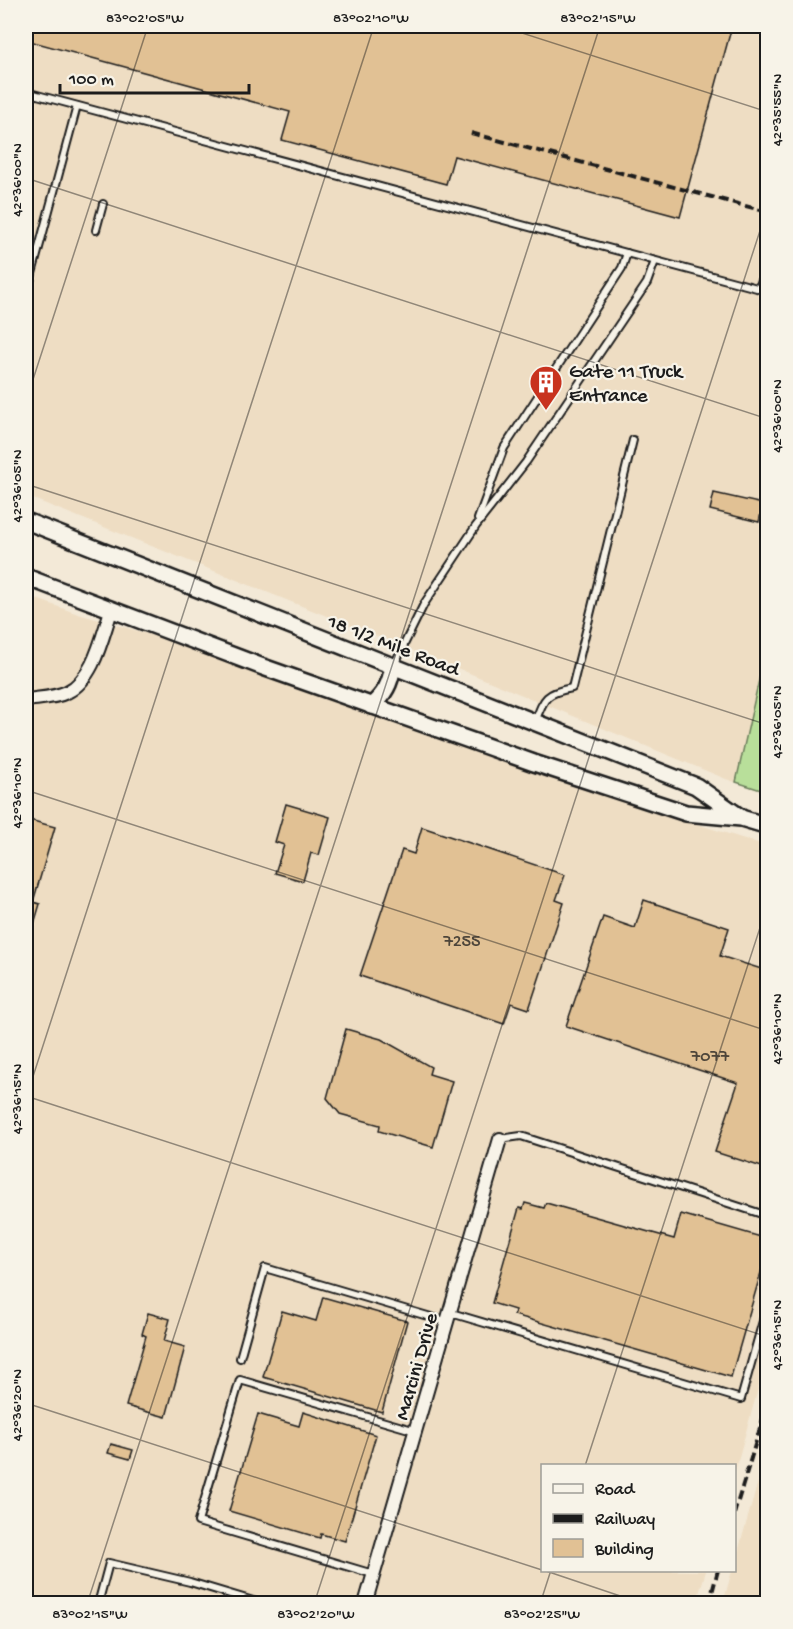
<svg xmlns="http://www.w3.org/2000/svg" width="793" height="1629" font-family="'Gochi Hand',sans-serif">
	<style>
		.built { fill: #eeddc3 }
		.green { fill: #b8df9a; stroke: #6a7e5b; stroke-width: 1.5 }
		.building { fill: #e1c194; stroke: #1c1c1c; stroke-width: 1.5 }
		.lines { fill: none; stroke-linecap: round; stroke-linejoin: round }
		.service-casing { stroke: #1c1c1c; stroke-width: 10 }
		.minor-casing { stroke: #1c1c1c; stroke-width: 16 }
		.tertiary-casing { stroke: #1c1c1c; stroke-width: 20 }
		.service { stroke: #f7f3e8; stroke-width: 6 }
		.minor { stroke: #f7f3e8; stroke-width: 12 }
		.tertiary { stroke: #f7f3e8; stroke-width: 15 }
		.rail { stroke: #1c1c1c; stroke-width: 4; stroke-dasharray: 9 4.5; stroke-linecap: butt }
		.ticks { fill: none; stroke: #1c1c1c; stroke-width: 1.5; stroke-opacity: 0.45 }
		.labels { text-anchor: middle; stroke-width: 4.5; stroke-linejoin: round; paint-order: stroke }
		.number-label { font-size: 18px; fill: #4d453a }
		.poi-label { font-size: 21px; fill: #1c1c1c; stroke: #f7f3e8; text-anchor: start }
		.street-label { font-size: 21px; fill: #1c1c1c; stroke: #f7f3e8 }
		.neatline { fill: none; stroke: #1c1c1c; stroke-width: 2 }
		.ticks-label { font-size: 15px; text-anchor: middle; fill: #1c1c1c }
	</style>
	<rect width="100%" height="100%" fill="#f3e9d7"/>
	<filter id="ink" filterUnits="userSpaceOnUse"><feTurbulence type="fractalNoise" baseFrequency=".0167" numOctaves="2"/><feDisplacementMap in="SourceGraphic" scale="12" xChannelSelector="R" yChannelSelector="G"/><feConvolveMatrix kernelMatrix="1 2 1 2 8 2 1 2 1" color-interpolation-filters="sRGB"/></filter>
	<g filter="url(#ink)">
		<g class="built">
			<path d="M26,26H767V793L726,779L452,666L26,496Z"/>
			<path d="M26,595L78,614L145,633L544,776L767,846V1357L735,1471L734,1466H542V1570L706,1571L696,1603H26Z"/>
			<path d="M767,1451V1603H723L732,1571L734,1570L735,1562Z"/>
		</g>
		<path class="green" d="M767,644V792L736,782Z"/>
		<g class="building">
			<path d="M26,26H732L680,217L454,156L446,184L282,140L290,112L26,40Z"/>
			<path d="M714,493L763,504L759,522L710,510Z"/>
			<path d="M286,804L330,817L319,855L311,853L303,881L275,873L284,845L275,842Z"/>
			<path d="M26,819L55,827L33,902L40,904L28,944H26Z"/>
			<path d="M422,827L565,875L556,900L564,903L529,1009L511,1003L504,1024L360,976L402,850L414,854Z"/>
			<path d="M644,900L729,928L720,956L768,971V1169L715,1152L738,1083L566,1026L603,917L635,928Z"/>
			<path d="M346,1029L381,1039L431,1067L429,1074L452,1081L433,1147L379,1131L380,1125L340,1114L327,1098Z"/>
			<path d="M525,1203L544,1208L546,1203L674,1239L681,1214L768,1239V1248L731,1377L514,1315L515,1310L492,1303L519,1208L523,1209Z"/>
			<path d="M323,1297L407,1321L382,1412L263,1377L282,1311L316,1321Z"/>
			<path d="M148,1313L170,1319L164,1341L185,1347L166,1417L126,1406L146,1336L142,1334Z"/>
			<path d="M303,1412L376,1435L345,1541L321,1534L320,1538L229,1511L258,1414L299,1426Z"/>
			<path d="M111,1444L133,1450L130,1459L108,1453Z"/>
		</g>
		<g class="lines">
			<defs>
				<g id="service">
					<path d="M26,92L768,291"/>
					<path d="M96,230L103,204"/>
					<path d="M759,289L768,260"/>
					<path d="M26,296L77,106"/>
					<path d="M478,519L504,448L622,268L627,253"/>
					<path d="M394,665L424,604L476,526L526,462L647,283L655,261"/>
					<path d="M535,722C544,698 545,693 572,688L633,440"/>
					<path d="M500,1139L521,1136L768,1216"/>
					<path d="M451,1313L741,1399L768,1303"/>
					<path d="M240,1358L265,1268L448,1322"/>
					<path d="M373,1574L198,1522L240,1380L416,1431"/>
					<path d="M98,1604L109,1563L190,1582L263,1604"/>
				</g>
				<g id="minor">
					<path d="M26,700C39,698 55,698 67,692C94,679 102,637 111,611"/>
					<path d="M365,1604L500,1139"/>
				</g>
				<g id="tertiary">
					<path d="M26,521L696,786L740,817"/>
					<path d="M26,577L263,667L534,763L686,813L741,818L768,826"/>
					<path d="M371,706C385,694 390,684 393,666"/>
				</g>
			</defs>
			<use href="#service" class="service-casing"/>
			<use href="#minor" class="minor-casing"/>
			<use href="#tertiary" class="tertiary-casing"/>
			<use href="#service" class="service"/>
			<use href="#minor" class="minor"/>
			<use href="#tertiary" class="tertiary"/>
			<g class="rail">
				<path d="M471,133L768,212"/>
				<path d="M734,1514L768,1402"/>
				<path d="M709,1604L718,1570"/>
			</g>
		</g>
	</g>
	<path class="ticks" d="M500,26L768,112M26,178L768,419M26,401L148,26M26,484L768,725M26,790L768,1031M26,1096L768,1337M26,1098L374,26M26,1403L542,1570M585,1466L768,903M543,1570L644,1604M87,1604L600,26M314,1604L768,206M540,1604L551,1570M766,1604L768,1599"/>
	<defs>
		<symbol id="building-pin" viewBox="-11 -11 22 30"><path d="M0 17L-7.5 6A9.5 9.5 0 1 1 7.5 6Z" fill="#c8321e" stroke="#f7f3e8"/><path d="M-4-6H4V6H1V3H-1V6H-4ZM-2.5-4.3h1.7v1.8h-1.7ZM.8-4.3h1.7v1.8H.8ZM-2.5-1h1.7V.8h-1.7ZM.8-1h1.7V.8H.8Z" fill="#fff"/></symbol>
	</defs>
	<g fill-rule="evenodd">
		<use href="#building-pin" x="527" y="363" width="38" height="52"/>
	</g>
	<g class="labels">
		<g class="number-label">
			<text x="462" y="946">7255</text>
			<text x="710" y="1061">7077</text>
		</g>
		<g class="poi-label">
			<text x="569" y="377">Gate 11 Truck<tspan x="569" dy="24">Entrance</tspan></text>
		</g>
		<g class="street-label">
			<text transform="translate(394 644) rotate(21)" y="7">18 1/2 Mile Road</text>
			<text transform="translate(415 1366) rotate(-74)" y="7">Marcini Drive</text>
		</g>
	</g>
	<rect width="793" height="1629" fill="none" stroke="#f7f3e8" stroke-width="66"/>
	<rect x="541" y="1464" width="195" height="108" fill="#f7f3e8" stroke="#9f9d96" stroke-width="1.5"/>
	<rect x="553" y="1484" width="30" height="9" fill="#f7f3e8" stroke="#9f9d96" stroke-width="1.5"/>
	<text x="595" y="1494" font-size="18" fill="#1c1c1c">Road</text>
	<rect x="553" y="1514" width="30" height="9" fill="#1c1c1c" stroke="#9f9d96" stroke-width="1.5"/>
	<text x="595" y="1524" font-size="18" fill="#1c1c1c">Railway</text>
	<rect x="553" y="1539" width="30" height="18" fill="#e1c194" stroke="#9f9d96" stroke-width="1.5"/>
	<text x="595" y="1554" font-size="18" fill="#1c1c1c">Building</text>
	<path d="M60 84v9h189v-9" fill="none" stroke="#1c1c1c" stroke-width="3"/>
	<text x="69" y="84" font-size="18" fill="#1c1c1c" stroke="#f7f3e8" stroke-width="4.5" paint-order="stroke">100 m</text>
	<rect x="33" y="33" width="727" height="1563" class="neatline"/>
	<g class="ticks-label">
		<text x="145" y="22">83°02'05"W</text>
		<text x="371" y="22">83°02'10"W</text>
		<text x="598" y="22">83°02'15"W</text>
		<text transform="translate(776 110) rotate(-90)" y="5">42°35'55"N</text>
		<text transform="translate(16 180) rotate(-90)" y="5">42°36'00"N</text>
		<text transform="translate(776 416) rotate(-90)" y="5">42°36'00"N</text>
		<text transform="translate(16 486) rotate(-90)" y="5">42°36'05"N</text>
		<text transform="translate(776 722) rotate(-90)" y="5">42°36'05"N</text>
		<text transform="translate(16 793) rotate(-90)" y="5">42°36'10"N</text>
		<text transform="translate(776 1029) rotate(-90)" y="5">42°36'10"N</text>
		<text transform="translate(16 1099) rotate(-90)" y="5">42°36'15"N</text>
		<text transform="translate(776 1335) rotate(-90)" y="5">42°36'15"N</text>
		<text transform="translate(16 1405) rotate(-90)" y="5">42°36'20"N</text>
		<text x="90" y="1618">83°02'15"W</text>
		<text x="316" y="1618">83°02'20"W</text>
		<text x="542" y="1618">83°02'25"W</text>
	</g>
</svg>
